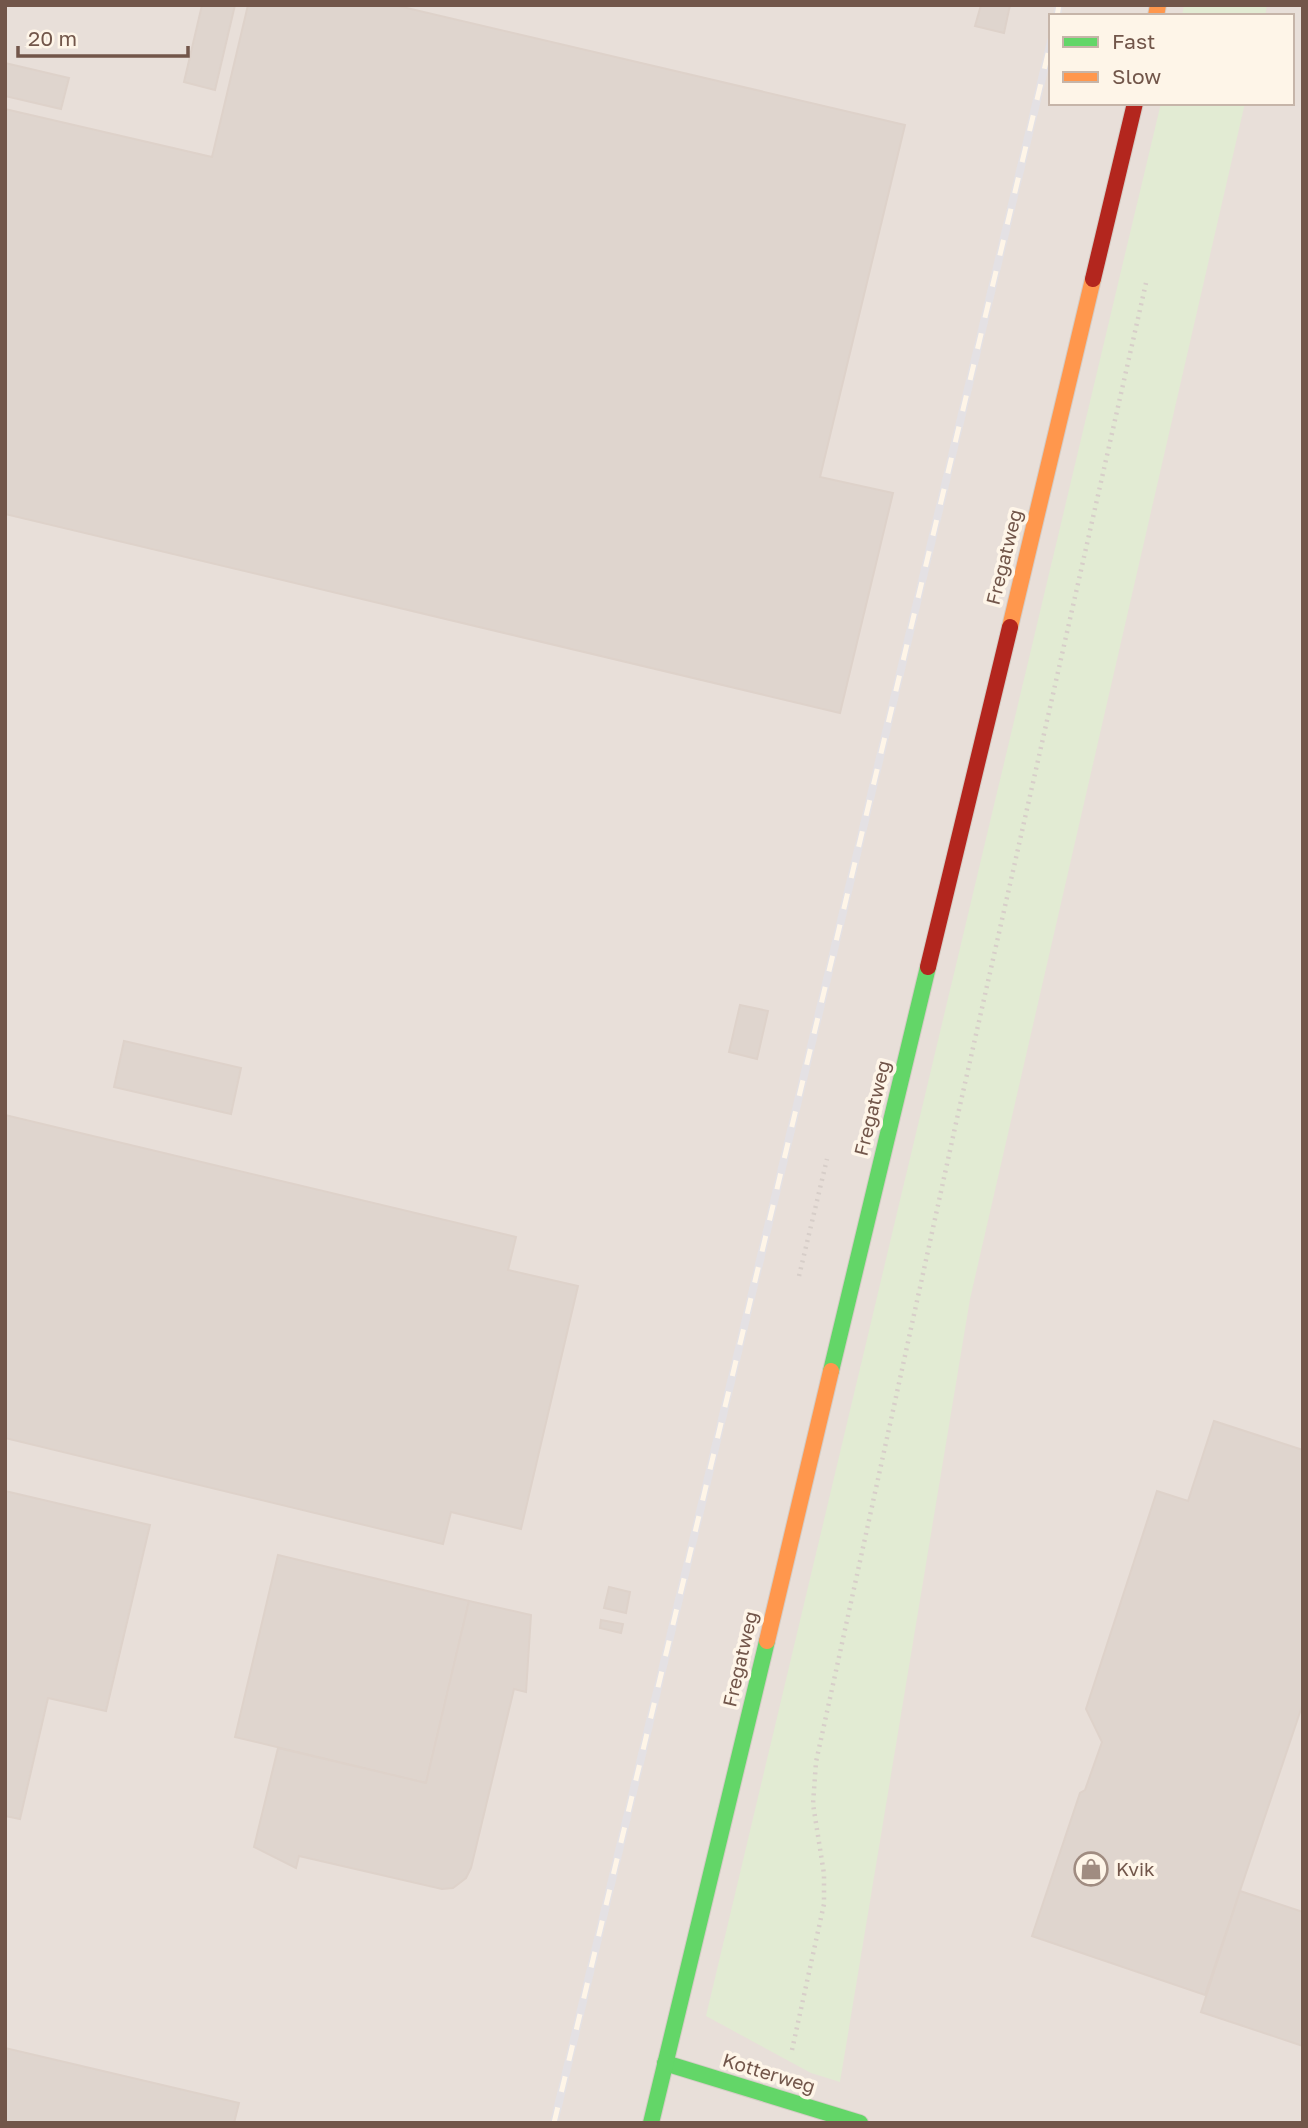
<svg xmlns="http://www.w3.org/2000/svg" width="1308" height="2128" font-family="'Golos Text',sans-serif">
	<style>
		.industrial { fill: #e8dfd9; fill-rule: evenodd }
		.green { fill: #e2ebd3 }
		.building { fill: #dfd5ce; stroke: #ded2ca; stroke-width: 2 }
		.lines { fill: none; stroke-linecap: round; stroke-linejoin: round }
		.fast-casing { stroke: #d4ccc5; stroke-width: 18 }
		.slow-casing { stroke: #d4ccc5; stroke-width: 18 }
		.jam-casing { stroke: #d4ccc5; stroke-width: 18 }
		.path { stroke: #d7cec9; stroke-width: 4.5; stroke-dasharray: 2 5; stroke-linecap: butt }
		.fast { stroke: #63d668; stroke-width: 16 }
		.slow { stroke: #ff974d; stroke-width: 16 }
		.jam { stroke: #b3261e; stroke-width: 16 }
		.rail-casing { stroke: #e4e1e4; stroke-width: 8 }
		.rail { stroke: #fef5e8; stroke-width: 5; stroke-dasharray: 16; stroke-linecap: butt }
		.labels { text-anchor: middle; stroke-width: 7; stroke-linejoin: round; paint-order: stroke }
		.street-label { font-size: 19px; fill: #72564a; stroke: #fef5e8 }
		.poi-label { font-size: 19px; fill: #72564a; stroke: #fef5e8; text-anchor: start }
	</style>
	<rect width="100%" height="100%" fill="#f5efe8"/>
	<path class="industrial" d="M5,5H1303V2123H5ZM1051,16H1292V103H1051Z"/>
	<g class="green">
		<path d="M1184,5H1267L1265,16H1182Z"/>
		<path d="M1161,103H1245L970,1299L840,2082L811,2073L706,2016Z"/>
	</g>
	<g class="building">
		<path d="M202,5H235L215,90L184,82Z"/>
		<path d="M248,5H394L905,125L820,477L893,493L840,713L5,514V109L212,157Z"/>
		<path d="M981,5H1010L1004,33L975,26Z"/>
		<path d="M5,63L69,78L61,109L5,96Z"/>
		<path d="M740,1005L768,1011L757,1059L729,1052Z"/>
		<path d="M124,1041L241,1068L231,1114L114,1087Z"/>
		<path d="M5,1115L516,1237L508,1270L578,1286L521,1529L451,1512L443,1544L5,1438Z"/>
		<path d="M1214,1421L1303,1450V1703L1205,1995L1032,1936L1080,1793L1085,1790L1102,1742L1086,1709L1157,1491L1188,1501Z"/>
		<path d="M5,1491L150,1525L106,1711L48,1698L20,1819L5,1816Z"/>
		<path d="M278,1555L469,1601L426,1783L235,1737Z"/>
		<path d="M609,1587L630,1592L626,1613L604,1608Z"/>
		<path d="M469,1601L531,1615L526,1692L514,1689L471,1868L466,1878L453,1888L442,1889L299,1856L296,1868L254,1847L278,1748L426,1783Z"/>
		<path d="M601,1620L623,1624L621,1633L600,1628Z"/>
		<path d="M1240,1891L1303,1912V2046L1201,2012Z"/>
		<path d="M5,2048L239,2103L234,2123H5Z"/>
	</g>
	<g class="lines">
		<defs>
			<g id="fast">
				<path d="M831,1371L928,967"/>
				<path d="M665,2063L860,2123"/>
				<path d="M651,2123L767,1641"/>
			</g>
			<g id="slow">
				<path d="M1156,16L1158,5"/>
				<path d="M1010,627L1093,279"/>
				<path d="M767,1641L831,1371"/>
			</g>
			<g id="jam">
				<path d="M1093,279L1135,103"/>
				<path d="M928,967L1010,627"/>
			</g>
		</defs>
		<use href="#fast" class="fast-casing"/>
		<use href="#slow" class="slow-casing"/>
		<use href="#jam" class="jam-casing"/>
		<g class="path">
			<path d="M799,1276L827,1159"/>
			<path d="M792,2050L824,1904V1874L813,1804L816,1762L956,1123L1146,283"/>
		</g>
		<use href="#fast" class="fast"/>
		<use href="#slow" class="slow"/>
		<use href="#jam" class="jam"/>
		<defs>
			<g id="rail">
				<path d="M1057,16L1059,5"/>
				<path d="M554,2123L1051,41"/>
			</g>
		</defs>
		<use href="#rail" class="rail-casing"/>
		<use href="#rail" class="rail"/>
	</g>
	<defs>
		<symbol id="shop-ring" viewBox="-11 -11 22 22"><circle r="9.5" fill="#fef5e8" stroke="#a08c81" stroke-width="1.5"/><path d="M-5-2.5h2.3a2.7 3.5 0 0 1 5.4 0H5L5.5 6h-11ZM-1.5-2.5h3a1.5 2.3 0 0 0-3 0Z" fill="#a08c81"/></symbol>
	</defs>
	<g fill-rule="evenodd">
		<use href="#shop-ring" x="1072" y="1850" width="38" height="38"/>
	</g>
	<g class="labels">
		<g class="street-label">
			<text transform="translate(1004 557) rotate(-76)" y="7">Fregatweg</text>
			<text transform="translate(872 1108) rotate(-76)" y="7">Fregatweg</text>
			<text transform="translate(740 1659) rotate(-77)" y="7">Fregatweg</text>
			<text transform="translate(769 2073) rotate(17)" y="7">Kotterweg</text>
		</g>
		<g class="poi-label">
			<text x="1116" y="1876">Kvik</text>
		</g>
	</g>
	<rect width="1308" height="2128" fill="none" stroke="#72564a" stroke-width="14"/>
	<rect x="1049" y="14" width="245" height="91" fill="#fef5e8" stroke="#c6b5a9" stroke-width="2"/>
	<rect x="1063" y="37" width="35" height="10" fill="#63d668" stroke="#c6b5a9" stroke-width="2"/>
	<text x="1112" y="49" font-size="21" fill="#72564a">Fast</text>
	<rect x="1063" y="72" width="35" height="10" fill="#ff974d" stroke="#c6b5a9" stroke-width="2"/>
	<text x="1112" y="84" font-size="21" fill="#72564a">Slow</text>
	<path d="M18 46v10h170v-10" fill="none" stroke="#72564a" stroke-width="3.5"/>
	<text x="28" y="46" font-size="21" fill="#72564a" stroke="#fef5e8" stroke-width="5" paint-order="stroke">20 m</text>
</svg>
